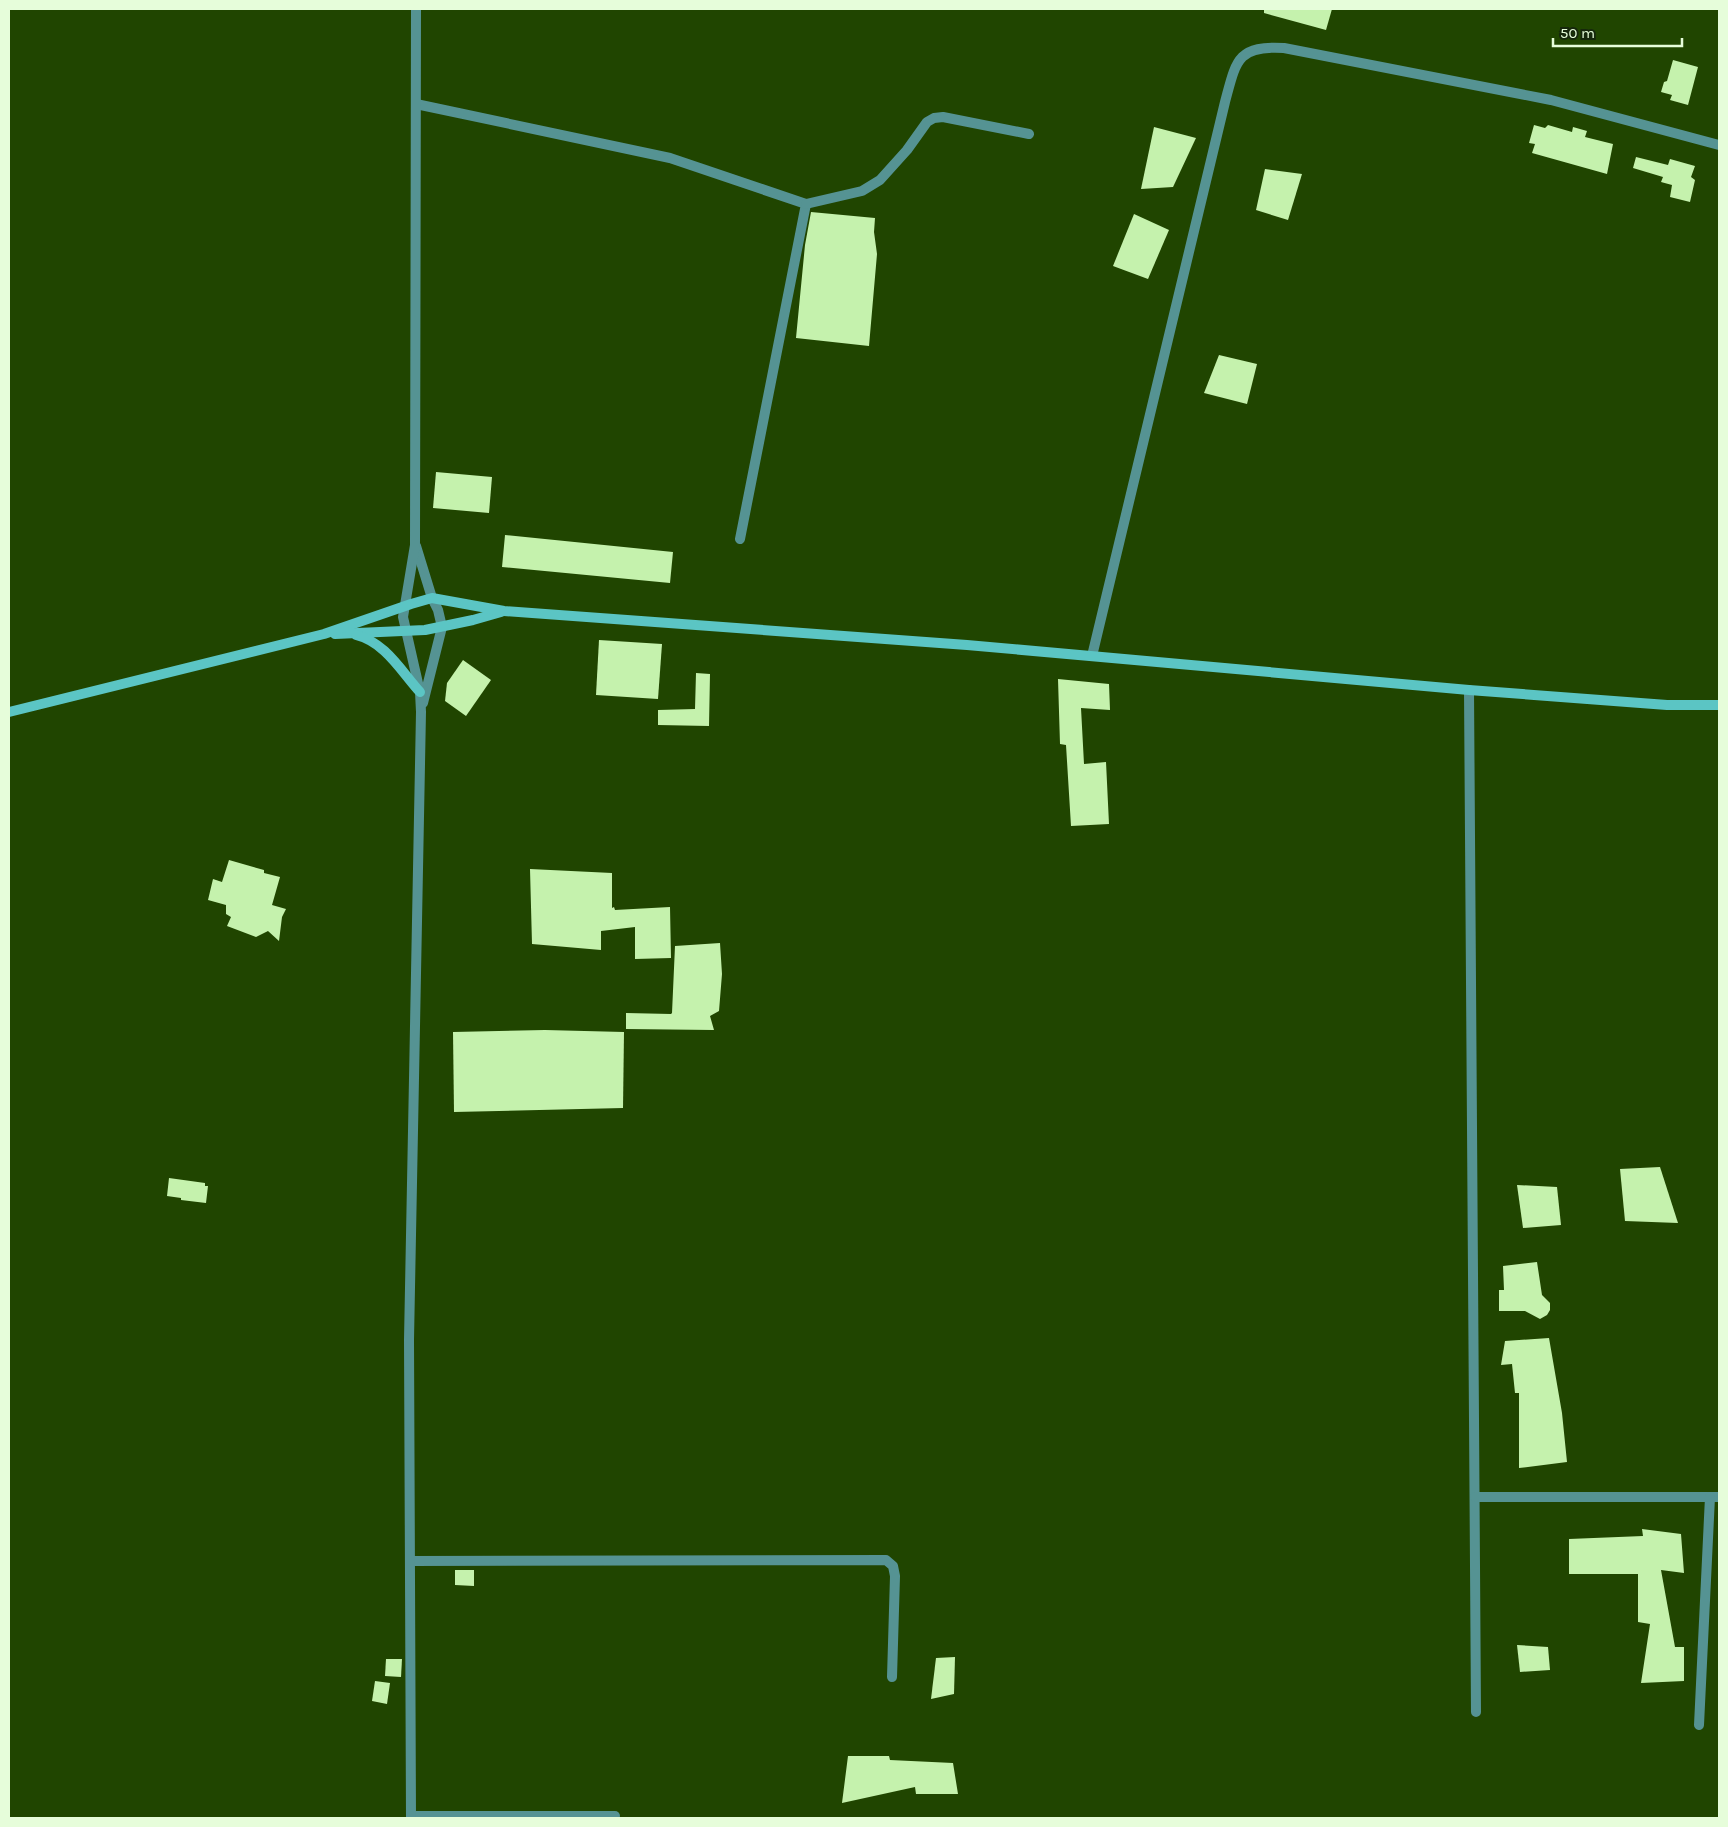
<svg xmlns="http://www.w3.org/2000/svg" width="1728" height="1827" font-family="Karla,sans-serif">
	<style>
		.building { fill: #c5f2ad }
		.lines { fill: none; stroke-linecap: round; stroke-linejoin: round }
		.street { stroke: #559393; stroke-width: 10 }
		.secondary { stroke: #5bc5c4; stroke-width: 10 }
	</style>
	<rect width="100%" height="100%" fill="#204500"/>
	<g class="building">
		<path d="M1264,9H1332L1326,30L1264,13Z"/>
		<path d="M1673,60L1698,67L1688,105L1670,100L1672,95L1661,92L1664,82L1667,81Z"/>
		<path d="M1534,125L1545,128L1548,125L1572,132L1573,127L1587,131L1585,137L1613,144L1607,174L1532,153L1535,144L1529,143Z"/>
		<path d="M1154,127L1196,138L1173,187L1141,189Z"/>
		<path d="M1636,157L1668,165L1670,159L1695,166L1691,177L1695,180L1690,202L1670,197L1672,185L1661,182L1663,177L1633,168Z"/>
		<path d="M1265,169L1302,174L1288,220L1256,210Z"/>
		<path d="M811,212L875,218L874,232L877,254L869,346L796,338L805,245Z"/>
		<path d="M1134,214L1169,230L1148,279L1113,266Z"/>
		<path d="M1219,355L1257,364L1247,404L1204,393Z"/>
		<path d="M436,472L492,477L489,513L433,508Z"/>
		<path d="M505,535L673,552L670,583L502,567Z"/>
		<path d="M599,640L662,644L658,699L596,695Z"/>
		<path d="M463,660L491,680L466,716L445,701L447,683Z"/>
		<path d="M696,673L710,674L709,726L658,725V710L695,709Z"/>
		<path d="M1058,679L1109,684L1110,710L1081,708L1084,764L1106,762L1109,824L1071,826L1066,745L1060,744Z"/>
		<path d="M229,860L264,870V873L280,877L272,905L286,909L282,917L279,941L268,931L256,937L227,926L231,917L226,914V905L208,900L213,879L222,882Z"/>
		<path d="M530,869L612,873V908L614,907L615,910L670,907L671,958L635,959V927L601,931V950L532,944Z"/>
		<path d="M720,943L722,974L719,1011L710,1016L714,1030L626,1029V1013L671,1014L672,1013L675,946Z"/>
		<path d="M545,1030L624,1032L623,1108L454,1112L453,1032Z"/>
		<path d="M1660,1167L1678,1223L1625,1221L1620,1169Z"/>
		<path d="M169,1178L205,1183V1186H208L206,1203L181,1200V1198L167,1196Z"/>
		<path d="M1517,1185L1557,1187L1561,1225L1523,1228Z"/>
		<path d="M1537,1262L1542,1295L1550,1303V1310L1547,1315L1540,1319L1525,1311H1499V1290H1504L1503,1266Z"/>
		<path d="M1549,1338L1562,1413L1567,1462L1519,1468V1393H1515L1512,1364L1501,1365L1505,1341Z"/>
		<path d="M1642,1529L1681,1534L1684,1573L1661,1570L1675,1647H1684V1681L1641,1683L1650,1624L1638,1622V1574H1569V1539L1643,1536Z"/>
		<path d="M455,1570H474V1586L455,1585Z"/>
		<path d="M1517,1645L1548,1647L1550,1670L1520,1672Z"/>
		<path d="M955,1657L954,1694L931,1699L936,1658Z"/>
		<path d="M386,1659H402L401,1677L385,1676Z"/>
		<path d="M375,1681L390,1683L387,1704L372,1701Z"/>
		<path d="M848,1756H889L890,1760L953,1763L958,1794H916L915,1787L842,1803Z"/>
	</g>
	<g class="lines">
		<g class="street">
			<path d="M416,104L670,158L806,204L740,539"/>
			<path d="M806,204L862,191L880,180L907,150L927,122L934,118L943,117L1029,134"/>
			<path d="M416,546L432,598L438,610L442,627L423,703"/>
			<path d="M1092,656L1225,102C1236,61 1237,45 1284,48L1551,100L1719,145"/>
			<path d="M1469,690L1476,1712"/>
			<path d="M1475,1497H1719"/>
			<path d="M410,1561L886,1560L893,1566L895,1576L892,1677"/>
			<path d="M1699,1725L1710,1497"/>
			<path d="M411,1816H615"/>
			<path d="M411,1818L409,1340L421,712L420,692L403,617L415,545L416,9"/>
		</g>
		<g class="secondary">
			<path d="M335,634L425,630L473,620L501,612"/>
			<path d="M356,635C385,642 401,671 420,692"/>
			<path d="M9,712L324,634L411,604L432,598L504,611L967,645L1469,690L1667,705H1719"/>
		</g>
	</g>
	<rect width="1728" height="1827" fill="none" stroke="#e6fdda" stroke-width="20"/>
	<path d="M1553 38v8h129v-8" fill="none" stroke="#e6fdda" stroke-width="2.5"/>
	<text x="1560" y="38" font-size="15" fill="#e6fdda" stroke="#16270c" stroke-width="4" paint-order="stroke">50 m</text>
</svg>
